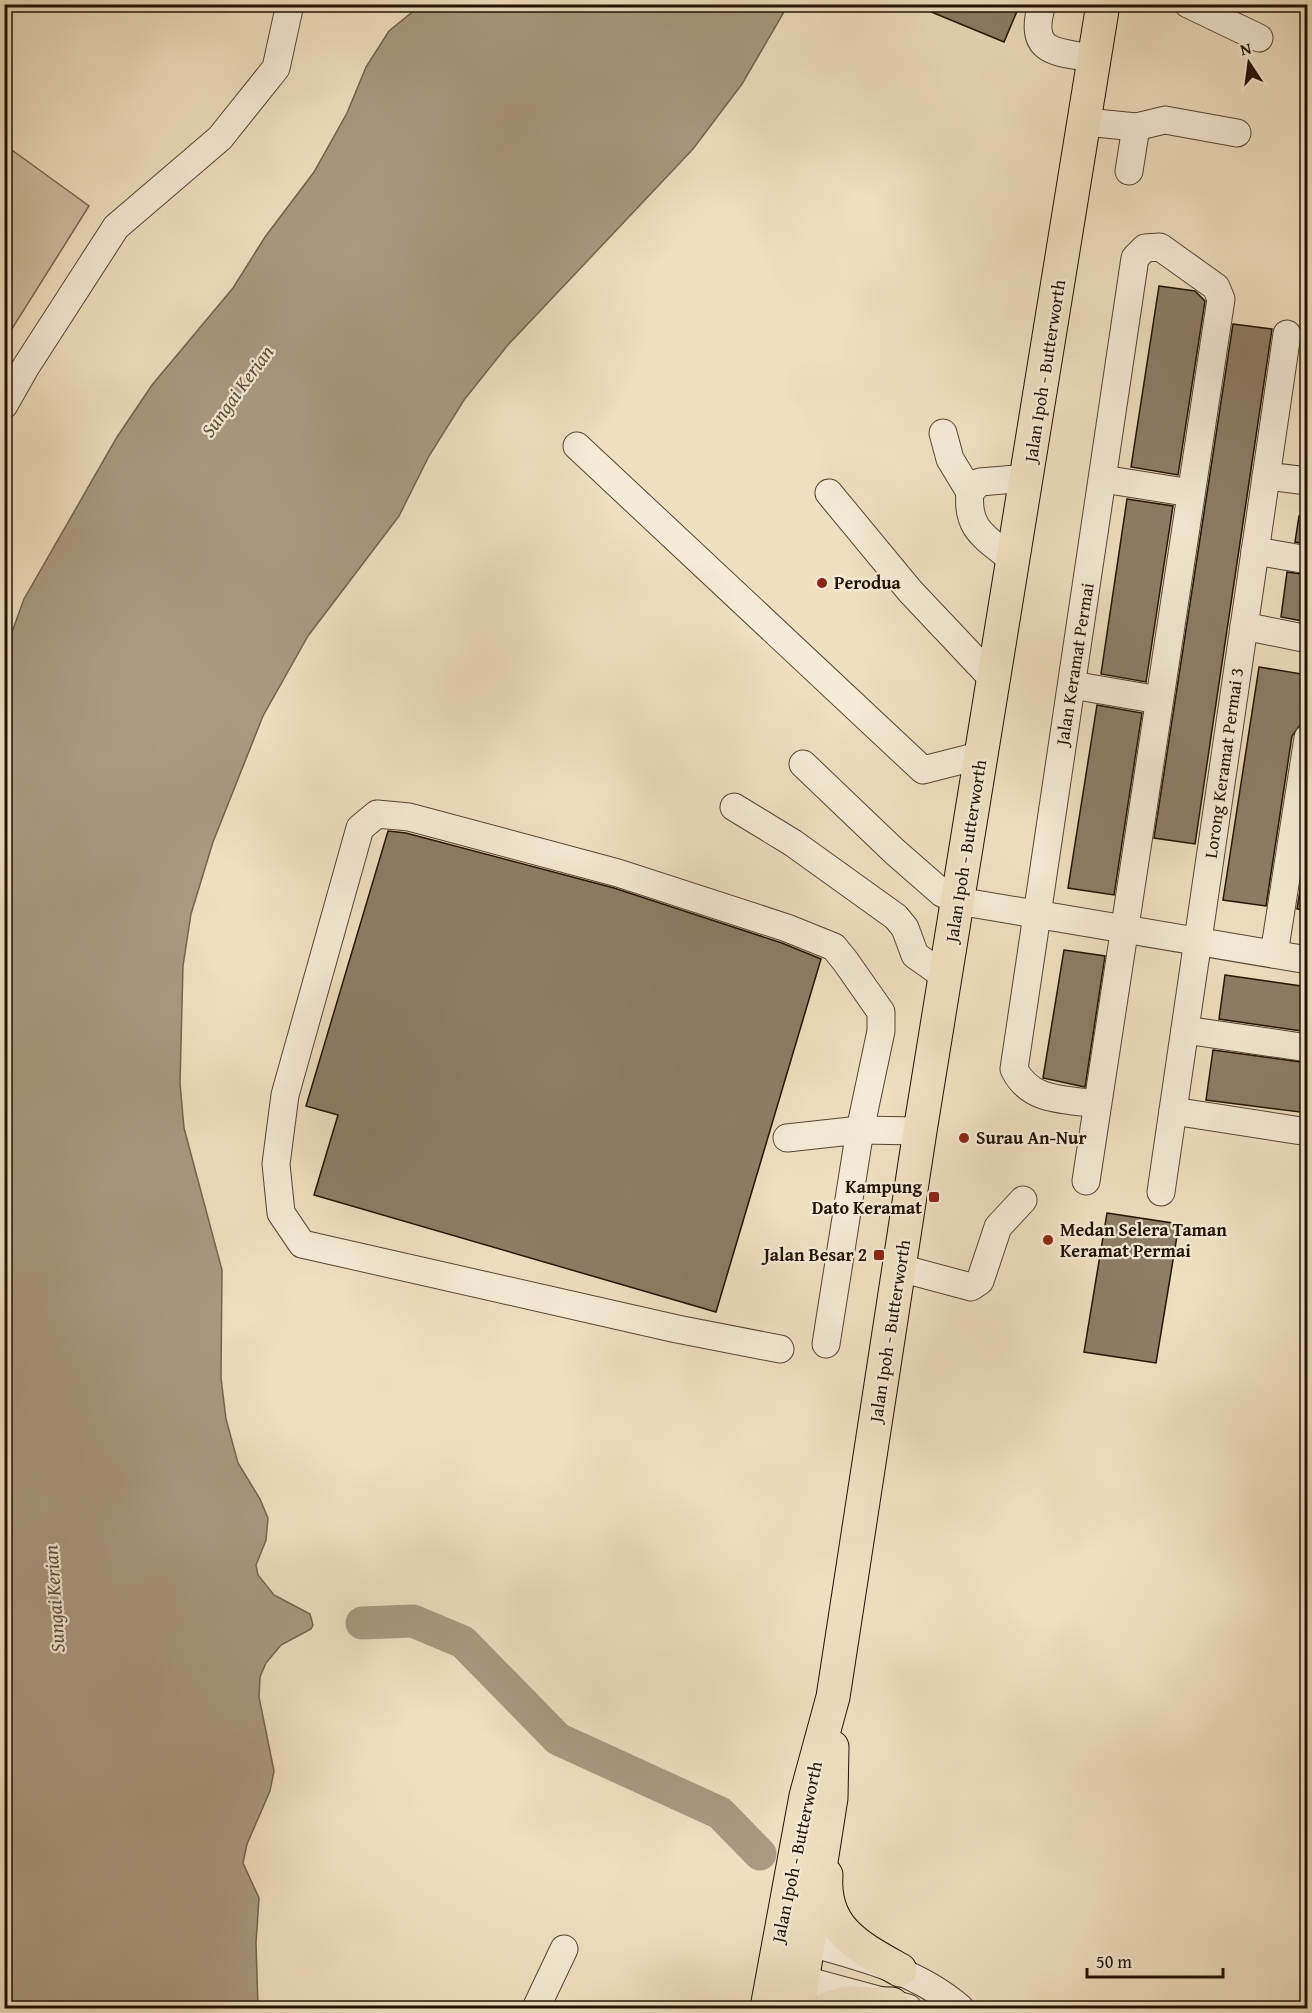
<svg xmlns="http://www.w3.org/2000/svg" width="1312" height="2013" font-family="'Gentium Book Plus',serif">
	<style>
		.green { fill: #cdbda0; stroke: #776852; stroke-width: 1.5 }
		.water { fill: #aa9a80; stroke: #73644e; stroke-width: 1.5 }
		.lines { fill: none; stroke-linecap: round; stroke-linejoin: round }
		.river { stroke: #aa9a80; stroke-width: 33 }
		.building { fill: #8d7e66; stroke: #211304; stroke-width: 1.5 }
		.minor-casing { stroke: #554633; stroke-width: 29 }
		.highway-casing { stroke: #211304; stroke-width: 35 }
		.minor { stroke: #f5ebd6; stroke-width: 27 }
		.highway { stroke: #f0e0c0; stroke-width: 33 }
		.poi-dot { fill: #8f2418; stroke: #f5ebd6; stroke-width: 2 }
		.labels { text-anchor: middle; stroke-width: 4.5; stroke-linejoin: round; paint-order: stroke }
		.street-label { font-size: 18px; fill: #211304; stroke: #f5ebd6 }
		.poi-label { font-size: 18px; font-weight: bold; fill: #211304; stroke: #f5ebd6; text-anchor: start }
		.water-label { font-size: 20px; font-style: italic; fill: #5f503c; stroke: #f5ebd6 }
	</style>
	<rect width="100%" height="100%" fill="#f0e0c0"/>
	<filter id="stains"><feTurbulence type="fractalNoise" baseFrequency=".00333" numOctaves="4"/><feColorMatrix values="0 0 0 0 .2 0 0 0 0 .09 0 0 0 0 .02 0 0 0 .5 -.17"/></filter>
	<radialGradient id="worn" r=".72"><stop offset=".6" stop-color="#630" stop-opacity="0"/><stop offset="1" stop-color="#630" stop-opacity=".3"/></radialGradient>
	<path class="green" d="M5,145L89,206L5,340Z"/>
	<path class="water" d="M421,5H788L742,84L693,149L507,346L464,400L429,456L399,516L308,636L263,716L213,842L191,914L183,966L180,1083L184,1128L222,1270L221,1378L226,1419L238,1463L260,1499L268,1518L266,1540L256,1565L258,1575L274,1595L310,1614L313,1625L311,1629L281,1645L266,1663L260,1677L259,1697L274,1771L270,1791L247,1844L243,1863L259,1898L256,1943L258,2008H5V651L24,599L117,437L152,385L233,288L265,237L314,172L347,113L366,67L389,31Z"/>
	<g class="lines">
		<path class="river" d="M362,1623L413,1621L463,1642L558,1739L720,1813L760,1854"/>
	</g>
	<g class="building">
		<path d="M912,4H1020L1004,42Z"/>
		<path d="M1159,286L1195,291L1205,301L1178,475L1131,467Z"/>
		<path d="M1233,324L1272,329L1195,844L1154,838Z"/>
		<path d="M1127,499L1173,506L1146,682L1101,674Z"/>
		<path d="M1299,516L1308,517V544L1295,542Z"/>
		<path d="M1287,572L1308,575V622L1281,617Z"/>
		<path d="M1259,667L1308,675L1301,724L1292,736L1266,906L1223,900Z"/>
		<path d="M1097,705L1142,713L1114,895L1068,888Z"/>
		<path d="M388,831L406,833L614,888L782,943L821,959L716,1312L314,1195L338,1115L306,1106Z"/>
		<path d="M1308,842V911L1297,909Z"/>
		<path d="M1064,950L1105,956L1085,1087L1043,1078Z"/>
		<path d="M1225,975L1308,987V1032L1219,1019Z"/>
		<path d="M1213,1050L1308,1063V1113L1206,1100Z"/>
		<path d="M1107,1213L1179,1224L1156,1363L1084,1352Z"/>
	</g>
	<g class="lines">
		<defs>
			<g id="minor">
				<path d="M1042,4C1027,54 1056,52 1095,58"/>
				<path d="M1188,4L1259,38"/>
				<path d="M1086,122L1136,127L1165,120L1237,133"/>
				<path d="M1129,171L1136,127"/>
				<path d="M4,405L25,368L116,227L220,138L276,68L290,4"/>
				<path d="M943,433L950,459L970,492"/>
				<path d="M577,446L923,770L982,755"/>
				<path d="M1266,476L1308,481"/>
				<path d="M1103,479L1191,493"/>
				<path d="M829,493L910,591L994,680"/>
				<path d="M1255,551L1308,560"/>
				<path d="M1014,561C987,538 966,531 970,492L980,482L1027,478"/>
				<path d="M1244,626L1308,639"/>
				<path d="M1072,685L1159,700"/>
				<path d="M803,764L894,851L942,893L958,901L1308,960"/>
				<path d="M734,807L793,843L896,917L905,928L915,955L946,977"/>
				<path d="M1274,954L1308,738"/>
				<path d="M1185,1030L1308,1048"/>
				<path d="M1173,1111L1308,1132"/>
				<path d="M787,1138L860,1130L920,1131"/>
				<path d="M1086,1181L1221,299L1216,287L1160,247L1145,248L1135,258L1014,1069C1030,1102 1064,1099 1097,1104"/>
				<path d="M1161,1192L1287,334"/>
				<path d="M900,1268L971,1287L980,1281L998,1227L1023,1200"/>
				<path d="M780,1349L677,1329L302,1244L281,1213L276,1164L285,1095L360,828L377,814L409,817L618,873L787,928L834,947L846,962L881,1012V1031L860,1130L826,1344"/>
				<path d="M789,1937C848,1954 913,1967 960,2008"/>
				<path d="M782,1974L908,2008"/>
				<path d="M536,2008L564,1949"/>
			</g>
			<g id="highway">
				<path d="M826,1875C822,1929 859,1947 900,1970"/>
				<path d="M767,2008L806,1796L833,1697L920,1131L1103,4"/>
				<path d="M798,2008L831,1798L832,1747"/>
				<path d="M829,2008L846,2003L892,2004"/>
			</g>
		</defs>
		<use href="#minor" class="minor-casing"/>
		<use href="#highway" class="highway-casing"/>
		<use href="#minor" class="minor"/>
		<use href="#highway" class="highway"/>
	</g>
	<g class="poi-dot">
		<circle cx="822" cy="583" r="6"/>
		<circle cx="964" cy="1138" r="6"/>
		<rect x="928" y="1191" width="12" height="12" rx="3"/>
		<circle cx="1048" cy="1240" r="6"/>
		<rect x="873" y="1249" width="12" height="12" rx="3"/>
	</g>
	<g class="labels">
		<g class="street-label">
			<text transform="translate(1045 371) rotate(-81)" y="6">Jalan Ipoh - Butterworth</text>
			<text transform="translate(1075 664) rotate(-81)" y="6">Jalan Keramat Permai</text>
			<text transform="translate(1224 763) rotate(-82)" y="6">Lorong Keramat Permai 3</text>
			<text transform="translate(966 851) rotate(-81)" y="6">Jalan Ipoh - Butterworth</text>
			<text transform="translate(890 1331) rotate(-81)" y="6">Jalan Ipoh - Butterworth</text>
			<text transform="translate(797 1852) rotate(-78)" y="6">Jalan Ipoh - Butterworth</text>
		</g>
		<g class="poi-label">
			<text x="834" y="589">Perodua</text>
			<text x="976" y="1144">Surau An-Nur</text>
			<text x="922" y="1193" text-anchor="end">Kampung<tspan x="922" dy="21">Dato Keramat</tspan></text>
			<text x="1060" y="1236">Medan Selera Taman<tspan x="1060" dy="21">Keramat Permai</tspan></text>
			<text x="867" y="1261" text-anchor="end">Jalan Besar 2</text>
		</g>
		<g class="water-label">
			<text transform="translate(237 391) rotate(-54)" y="7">Sungai Kerian</text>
			<text transform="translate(54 1599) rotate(-94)" y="7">Sungai Kerian</text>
		</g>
	</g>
	<rect width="1312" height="2013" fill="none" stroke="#f0e0c0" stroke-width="24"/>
	<rect x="6" y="6" width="1300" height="2001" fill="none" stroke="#211304" stroke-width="3"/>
	<rect x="12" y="12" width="1288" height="1989" fill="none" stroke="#211304" stroke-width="1.5"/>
	<g transform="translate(1249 63) rotate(347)" stroke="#f5ebd6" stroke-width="4.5" paint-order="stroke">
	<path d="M0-4.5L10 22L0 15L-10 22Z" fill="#211304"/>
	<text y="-9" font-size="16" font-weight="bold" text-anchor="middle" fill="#211304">N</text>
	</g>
	<path d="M1087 1968v9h136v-9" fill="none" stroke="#211304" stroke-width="3"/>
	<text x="1096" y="1968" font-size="18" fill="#211304" stroke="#f5ebd6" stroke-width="4.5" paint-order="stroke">50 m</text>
	<rect width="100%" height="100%" filter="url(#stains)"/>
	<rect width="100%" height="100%" fill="url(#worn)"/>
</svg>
